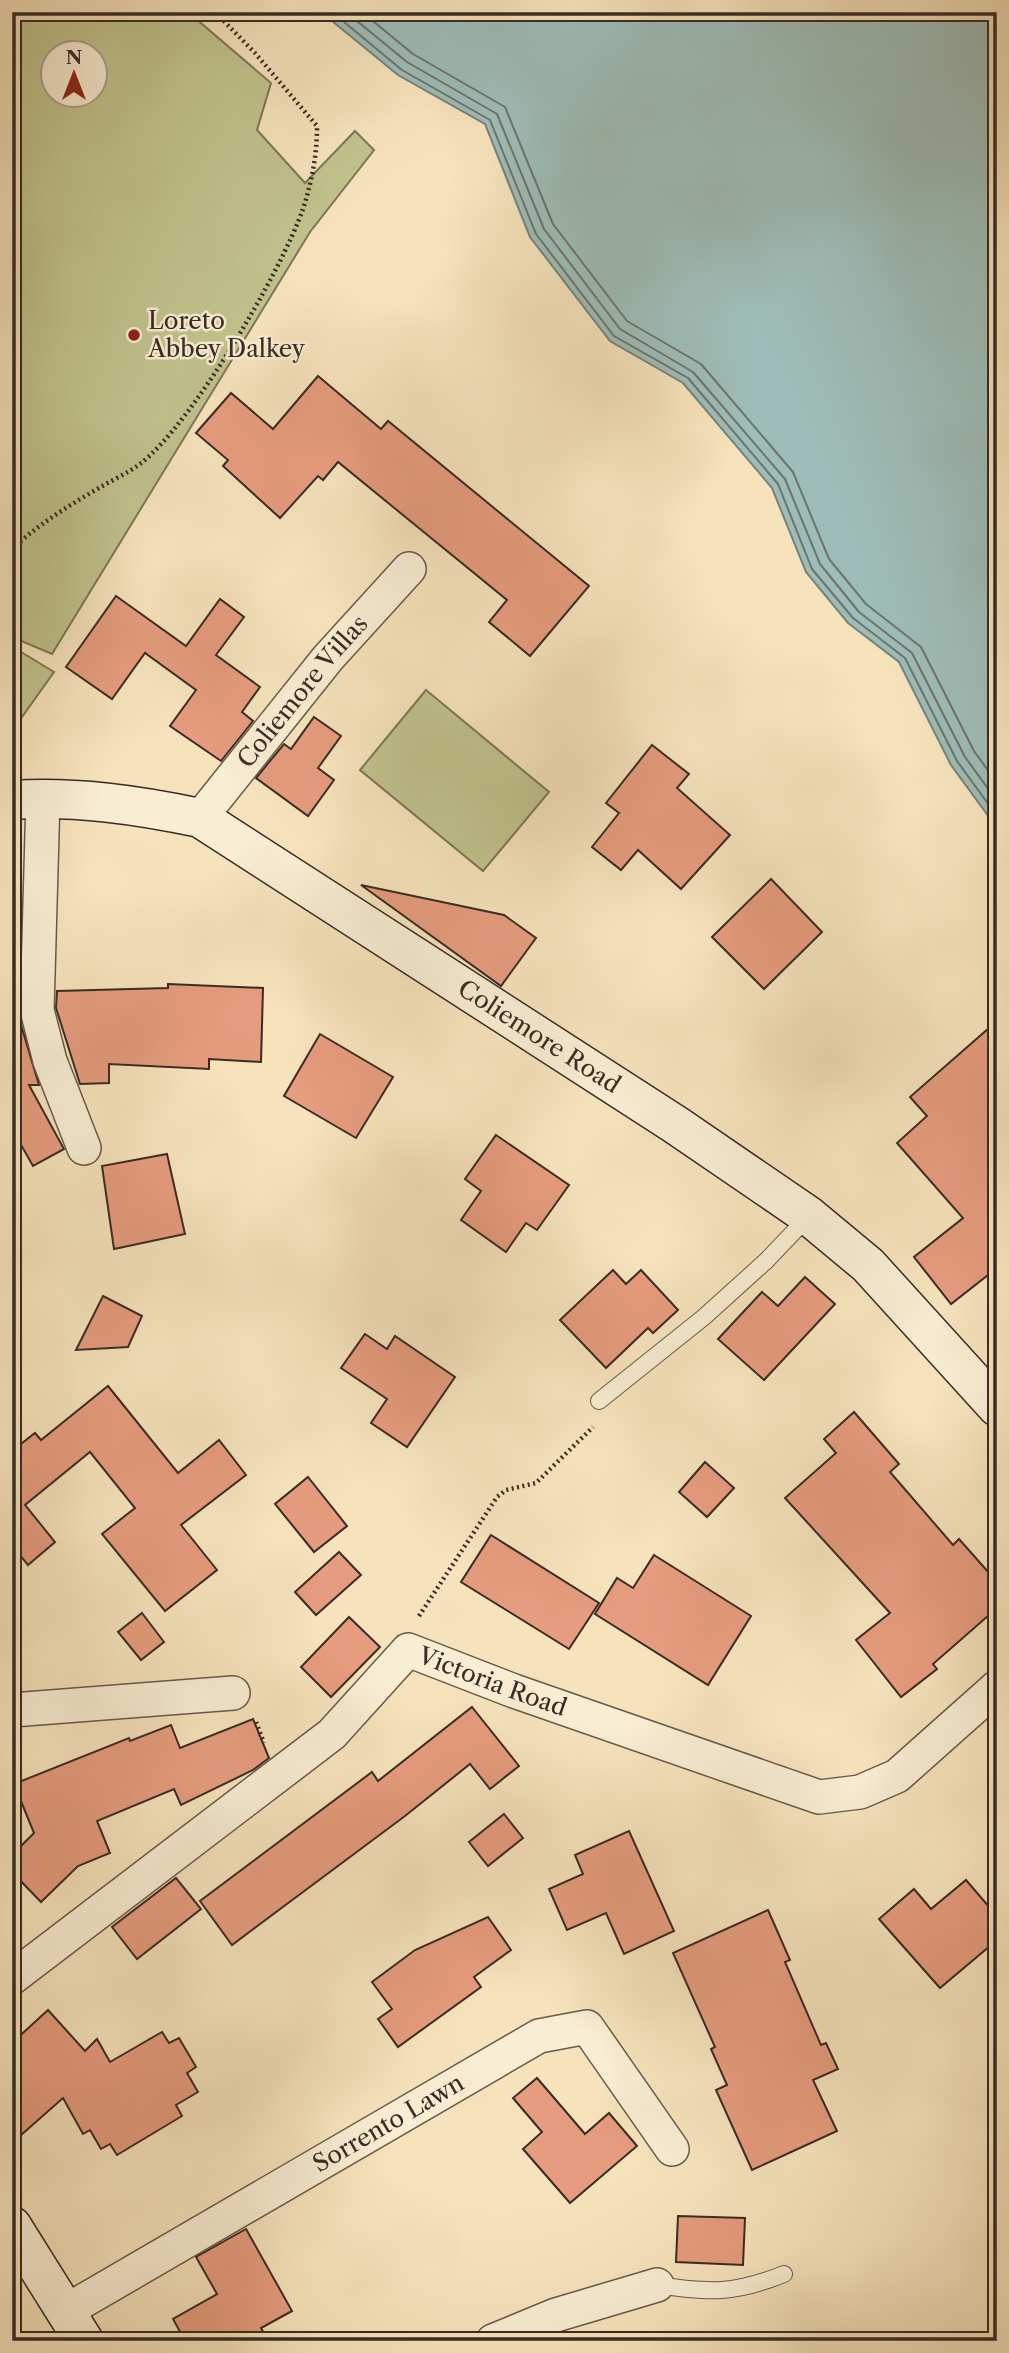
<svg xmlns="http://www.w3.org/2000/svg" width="1009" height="2353" font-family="'Libre Caslon Text',serif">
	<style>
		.green { fill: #c1c38d; stroke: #7d7759; stroke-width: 2; fill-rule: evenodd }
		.water { fill: #9ebdb8; stroke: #76837d; stroke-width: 2 }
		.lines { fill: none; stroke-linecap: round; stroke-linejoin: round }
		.shore { stroke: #6c746e; stroke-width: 2 }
		.building { fill: #e69c7e; stroke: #392b25; stroke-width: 2 }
		.lane-casing { stroke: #68594b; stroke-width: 18 }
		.street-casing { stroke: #68594b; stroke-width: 36 }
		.secondary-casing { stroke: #392b25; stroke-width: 41 }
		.path { stroke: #392b25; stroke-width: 4.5; stroke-dasharray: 2 3.5; stroke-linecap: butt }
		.lane { stroke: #f9edd3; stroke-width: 16 }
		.street { stroke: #f9edd3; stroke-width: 33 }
		.secondary { stroke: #f9edd3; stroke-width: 38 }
		.poi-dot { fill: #8f2418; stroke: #f9edd3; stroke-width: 2.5 }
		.labels { text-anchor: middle; stroke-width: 5; stroke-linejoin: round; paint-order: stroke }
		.poi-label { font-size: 24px; fill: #392b25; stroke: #f9edd3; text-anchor: start }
		.street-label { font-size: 24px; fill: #392b25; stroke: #f9edd3 }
	</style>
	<rect width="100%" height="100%" fill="#f6e3bc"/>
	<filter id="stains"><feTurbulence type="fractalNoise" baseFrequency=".00286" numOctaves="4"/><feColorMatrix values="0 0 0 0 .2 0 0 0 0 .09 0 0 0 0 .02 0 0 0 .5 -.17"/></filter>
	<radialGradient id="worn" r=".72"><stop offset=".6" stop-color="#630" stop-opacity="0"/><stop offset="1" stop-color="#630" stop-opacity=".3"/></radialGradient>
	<g class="green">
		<path d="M12,12H188L271,83L257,130L305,183L355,131L374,150L310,232L52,654L12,637ZM52,52H94V94H52Z"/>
		<path d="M21,652L54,672L12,731V657Z"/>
		<path d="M426,690L549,792L483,871L360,770Z"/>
	</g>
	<path class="water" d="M321,12H997V828L951,765L899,662L848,623L806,572L772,488L683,383L610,341L530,237L485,124L398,75Z"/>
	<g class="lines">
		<g class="shore">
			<path d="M332,12L402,70L490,120L536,234L614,336L688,378L778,484L812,569L853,618L905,658L957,761L997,816"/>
			<path d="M346,12L407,62L497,114L544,229L620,329L693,372L785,479L820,564L859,612L912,653L965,757L997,801"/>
			<path d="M362,12L413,54L505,107L553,224L627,321L701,364L793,472L829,559L866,604L921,647L974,751L997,783"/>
		</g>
	</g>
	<g class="building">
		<path d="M318,376L381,429L388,421L589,586L530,656L489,622L507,600L338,462L323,480L318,476L280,518L223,466L228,460L196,433L231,393L273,429Z"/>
		<path d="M116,596L186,646L220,599L244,617L216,655L260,687L242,712L253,721L221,761L170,726L196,690L145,653L112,699L66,667Z"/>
		<path d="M314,717L341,736L318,768L334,780L308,816L256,778L284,744L291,749Z"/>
		<path d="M652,745L689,774L677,788L730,835L681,889L638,850L621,870L592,847L619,813L606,803Z"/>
		<path d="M771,879L822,932L764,989L712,937Z"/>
		<path d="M361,885L504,915L536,938L501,986Z"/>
		<path d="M168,984L263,988L261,1062L209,1059V1069L109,1064V1083L80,1084L56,1008L57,991L168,988Z"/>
		<path d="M12,993H18V1015L39,1085H29L64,1149L33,1166L12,1129Z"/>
		<path d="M997,1021V1268L951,1304L914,1257L963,1218L897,1143L927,1116L910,1097Z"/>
		<path d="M320,1034L393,1077L356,1138L284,1096Z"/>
		<path d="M496,1135L569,1185L537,1230L526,1223L506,1252L461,1220L481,1191L465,1179Z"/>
		<path d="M167,1154L185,1234L114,1249L102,1166Z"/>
		<path d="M613,1270L626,1284L641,1270L678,1310L653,1333L648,1328L606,1368L560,1320Z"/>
		<path d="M805,1277L835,1304L764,1380L718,1339L762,1292L778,1306Z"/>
		<path d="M103,1296L142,1316L128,1347L76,1350Z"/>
		<path d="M365,1334L387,1349L395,1336L455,1377L407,1447L371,1423L387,1399L341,1368Z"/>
		<path d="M108,1386L178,1473L219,1440L246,1475L181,1525L217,1570L165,1611L102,1534L135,1508L90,1452L25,1505L55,1542L28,1565L12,1545V1451L35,1433L41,1440Z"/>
		<path d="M854,1412L899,1464L890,1472L953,1545L959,1539L997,1582V1608L933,1664L937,1669L901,1697L856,1640L890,1613L785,1498L836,1453L824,1439Z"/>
		<path d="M705,1462L734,1488L707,1517L679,1492Z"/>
		<path d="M308,1477L347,1526L314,1552L275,1504Z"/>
		<path d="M491,1535L599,1603L569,1649L461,1582Z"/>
		<path d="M339,1552L361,1575L316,1615L295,1592Z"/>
		<path d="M654,1555L751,1616L708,1685L595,1614L617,1578L633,1588Z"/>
		<path d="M142,1613L164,1642L141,1660L118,1632Z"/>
		<path d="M349,1617L380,1647L331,1697L301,1667Z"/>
		<path d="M472,1707L519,1766L490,1789L470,1764L405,1816L232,1945L200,1901L372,1772L378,1781Z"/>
		<path d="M253,1719L269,1758L253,1770L181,1805L174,1789L97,1821L110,1853L78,1866L41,1902L12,1872V1855L34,1833L14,1784L129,1738L130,1741L171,1725L180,1748Z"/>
		<path d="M504,1814L523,1838L488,1866L469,1842Z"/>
		<path d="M629,1831L674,1931L624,1954L606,1913L567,1930L549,1889L583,1874L575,1855Z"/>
		<path d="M176,1878L201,1909L137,1959L112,1927Z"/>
		<path d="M966,1880L997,1916V1940L940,1988L879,1919L914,1889L931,1909Z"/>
		<path d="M768,1910L790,1960L785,1962L821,2045L826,2043L838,2069L813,2080L837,2131L752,2170L716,2090L727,2085L711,2049L715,2047L673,1953Z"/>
		<path d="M488,1917L511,1950L474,1977L481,1987L398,2047L378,2019L392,2009L372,1982L415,1950Z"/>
		<path d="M48,2010L85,2051L97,2039L110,2062L162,2032L169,2043L179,2038L196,2067L187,2073L198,2092L176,2105L182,2116L117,2155L110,2144L101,2149L90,2130L83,2134L63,2098L12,2143V2043Z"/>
		<path d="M537,2078L585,2134L609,2113L637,2146L570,2203L523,2149L542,2132L513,2098Z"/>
		<path d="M678,2216L745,2218L743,2265L676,2262Z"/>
		<path d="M246,2229L292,2311L261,2328L268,2341H185L173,2319L217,2294L196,2257Z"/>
	</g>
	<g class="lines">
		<defs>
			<g id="lane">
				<path d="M599,1401L704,1317L766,1261L809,1216"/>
				<path d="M657,2285C710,2293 734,2294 784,2274"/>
			</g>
			<g id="street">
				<path d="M43,798L37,1010L50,1061L84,1148"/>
				<path id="s1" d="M200,818L328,658L409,569"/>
				<path d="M12,1710L233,1693"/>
				<path id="s2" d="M12,1978L332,1734L408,1650L514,1691L819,1797L860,1792L897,1776L997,1687"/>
				<path id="s3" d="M66,2311L539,2036L587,2027L672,2149"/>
				<path d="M493,2341L556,2315L657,2285"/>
			</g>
			<g id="secondary">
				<path id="s4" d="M12,800C76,796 138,805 200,818L676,1125L809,1216L868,1265L997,1407"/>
				<path d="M12,2226L84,2341"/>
			</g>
		</defs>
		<use href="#lane" class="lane-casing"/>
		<use href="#street" class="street-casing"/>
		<use href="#secondary" class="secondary-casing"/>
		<g class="path">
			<path d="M12,549C39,524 68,506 99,488C112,480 128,473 140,464C192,424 281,272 303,209C312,181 317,155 317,126L255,53L215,12"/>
			<path d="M419,1616L497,1497L506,1490L536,1483L593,1427"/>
			<path d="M256,1722L264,1743"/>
		</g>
		<use href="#lane" class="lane"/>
		<use href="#street" class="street"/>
		<use href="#secondary" class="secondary"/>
	</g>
	<circle class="poi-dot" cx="134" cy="335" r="7"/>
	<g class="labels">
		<g class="poi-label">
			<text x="148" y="329">Loreto<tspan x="148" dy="28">Abbey Dalkey</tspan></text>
		</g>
		<g class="street-label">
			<text dy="8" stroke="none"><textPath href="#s1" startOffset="163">Coliemore Villas</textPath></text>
			<text dy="8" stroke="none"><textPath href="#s4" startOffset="593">Coliemore Road</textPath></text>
			<text dy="8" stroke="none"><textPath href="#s2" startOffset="606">Victoria Road</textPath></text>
			<text dy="8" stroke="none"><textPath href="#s3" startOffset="373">Sorrento Lawn</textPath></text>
		</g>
	</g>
	<rect width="1009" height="2353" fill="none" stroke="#f6e3bc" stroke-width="42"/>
	<rect x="14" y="14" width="981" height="2325" fill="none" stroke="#392b25" stroke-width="3.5"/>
	<rect x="21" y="21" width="967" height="2311" fill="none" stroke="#392b25" stroke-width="2"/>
	<g transform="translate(74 74)"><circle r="33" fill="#f9edd3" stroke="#ac9f8d" stroke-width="2"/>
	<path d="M0-5L12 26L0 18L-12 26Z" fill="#8f2418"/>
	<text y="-10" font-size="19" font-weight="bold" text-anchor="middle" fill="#392b25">N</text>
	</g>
	<rect width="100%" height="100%" filter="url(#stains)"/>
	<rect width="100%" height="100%" fill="url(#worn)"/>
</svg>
